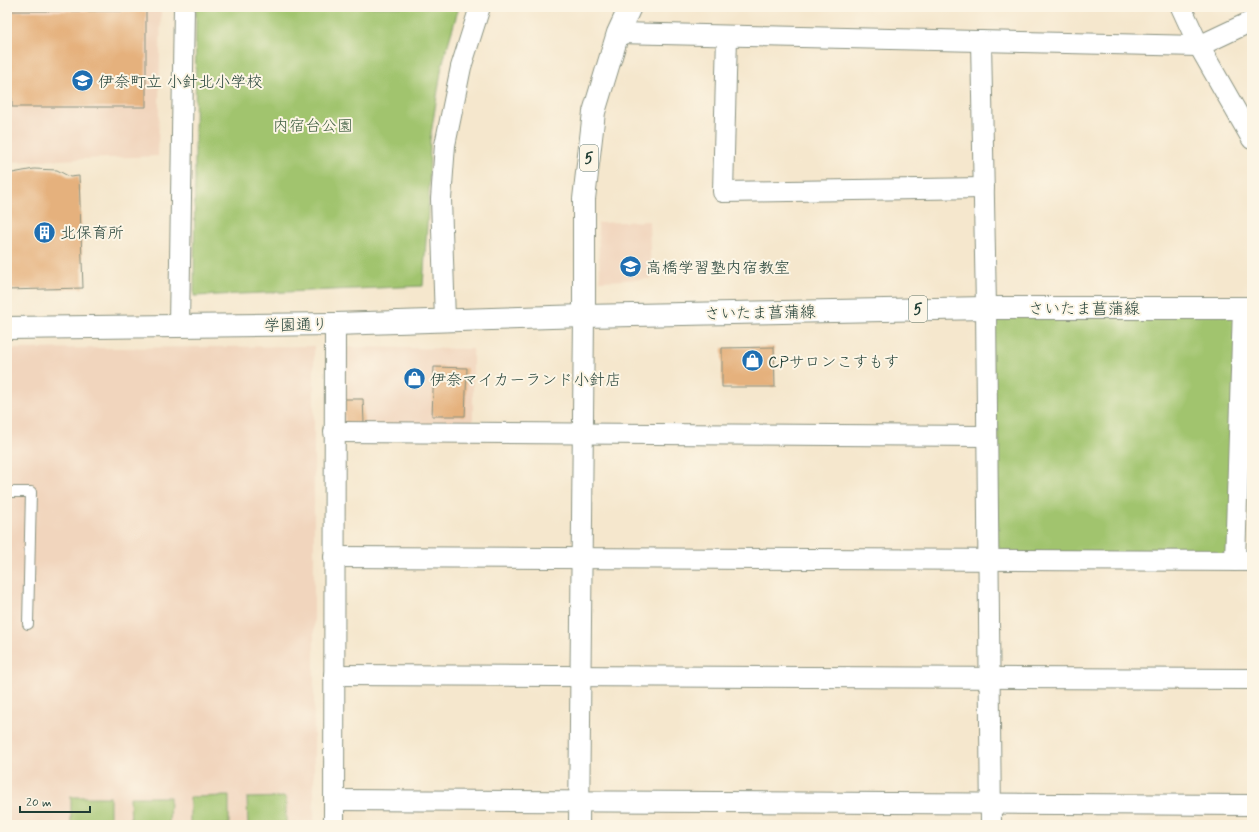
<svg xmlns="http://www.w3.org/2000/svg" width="1259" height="832" font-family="Mynerve,'Klee One',sans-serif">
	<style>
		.built { fill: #f1d5bd }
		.green { fill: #a1c46e; stroke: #608051 }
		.building { fill: #e5b17d }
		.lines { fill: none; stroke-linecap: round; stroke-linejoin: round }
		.service-casing { stroke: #8a9280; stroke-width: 12 }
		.minor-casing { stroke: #8a9280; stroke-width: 22 }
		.tertiary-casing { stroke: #8a9280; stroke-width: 24 }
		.primary-casing { stroke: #8a9280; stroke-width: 24 }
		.service { stroke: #fff; stroke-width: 10 }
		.minor { stroke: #fff; stroke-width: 20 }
		.tertiary { stroke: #fff; stroke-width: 22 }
		.primary { stroke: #fff; stroke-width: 22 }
		.labels { text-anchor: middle; stroke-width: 4; stroke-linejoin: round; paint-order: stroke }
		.shield { fill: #fcf5e5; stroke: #617469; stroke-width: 1 }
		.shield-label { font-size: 15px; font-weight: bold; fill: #1f3d34 }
		.poi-label { font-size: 16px; fill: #1f3d34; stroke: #fcf5e5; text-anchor: start }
		.park-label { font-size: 16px; fill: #405f42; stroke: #fcf5e5 }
		.street-label { font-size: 16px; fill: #1f3d34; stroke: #fcf5e5 }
	</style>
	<rect width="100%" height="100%" fill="#fcf5e5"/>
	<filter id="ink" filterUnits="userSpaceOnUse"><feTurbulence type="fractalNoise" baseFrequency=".025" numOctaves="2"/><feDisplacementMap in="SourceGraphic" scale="8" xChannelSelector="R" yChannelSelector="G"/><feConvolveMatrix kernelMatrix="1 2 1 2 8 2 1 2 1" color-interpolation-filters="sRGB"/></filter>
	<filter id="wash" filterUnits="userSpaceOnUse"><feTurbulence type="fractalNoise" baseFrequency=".012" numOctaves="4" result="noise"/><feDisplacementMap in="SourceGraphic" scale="16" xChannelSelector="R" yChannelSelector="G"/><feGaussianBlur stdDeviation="0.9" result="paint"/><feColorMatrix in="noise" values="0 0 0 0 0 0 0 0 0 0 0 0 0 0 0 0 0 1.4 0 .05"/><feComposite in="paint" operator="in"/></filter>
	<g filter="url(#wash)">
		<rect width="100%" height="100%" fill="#f5e7cd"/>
		<g class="built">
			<path d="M7,7H161L158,156L7,162Z"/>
			<path d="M649,221L651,279L600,281L598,223Z"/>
			<path d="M314,346V825H7V349Z"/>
			<path d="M344,347L473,349V424L342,426Z"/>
		</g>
		<g class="green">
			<path d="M196,7H459L442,65L430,140L429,196L423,286L194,296Z"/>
			<path d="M986,308H1243L1235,561L989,560Z"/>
			<path d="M229,796V825H190V797Z"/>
			<rect x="71" y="797" width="39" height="28"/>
			<path d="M130,797H170L169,825H131Z"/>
			<path d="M286,797V825H248L247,798Z"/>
		</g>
		<g id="blocks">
			<g class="building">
				<path d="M7,11H146V107H12V98H7Z"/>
				<path d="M34,169L57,170L70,177L79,176L83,288L7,290V174Z"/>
				<path d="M774,347L775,387H722V348Z"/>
				<path d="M434,367L467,368L465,416H432Z"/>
				<path d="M344,399H363L364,422L345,424Z"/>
			</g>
		</g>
	</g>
	<g filter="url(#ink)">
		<use href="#blocks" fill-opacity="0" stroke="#8a9280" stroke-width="1"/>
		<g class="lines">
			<defs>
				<path id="service" d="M7,492H31L28,624"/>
				<g id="minor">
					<path d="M1181,7L1199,46L1252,139"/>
					<path d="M618,33L1199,46L1252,21"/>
					<path d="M727,36L723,192L984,188"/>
					<path d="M981,41L986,308L991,825"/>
					<path d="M445,320L441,199L445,145L461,67L480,7"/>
					<path d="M179,325L184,7"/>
					<path d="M334,432L987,436"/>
					<path d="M334,557L1252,561"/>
					<path d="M1235,561L1243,308"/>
					<path d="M334,675L1252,679"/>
					<path d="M334,800L1252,805"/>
					<path d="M334,825L335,324"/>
					<path d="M579,825L584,316"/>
				</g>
				<path id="tertiary" d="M7,328L335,324L584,316"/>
				<path id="primary" d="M630,7L618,33L594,112L584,199V316L986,308H1252"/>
			</defs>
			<use href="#service" class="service-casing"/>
			<use href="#minor" class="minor-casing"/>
			<use href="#tertiary" class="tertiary-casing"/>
			<use href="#primary" class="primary-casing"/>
			<use href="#service" class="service"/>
			<use href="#minor" class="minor"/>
			<use href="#tertiary" class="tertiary"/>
			<use href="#primary" class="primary"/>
		</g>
	</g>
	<defs>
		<symbol id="school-disc" viewBox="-11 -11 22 22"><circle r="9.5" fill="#1f6fb2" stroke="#fcf5e5"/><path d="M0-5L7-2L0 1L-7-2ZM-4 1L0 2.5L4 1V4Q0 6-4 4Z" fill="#fff"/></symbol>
		<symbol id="building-disc" viewBox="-11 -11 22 22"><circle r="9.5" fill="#1f6fb2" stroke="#fcf5e5"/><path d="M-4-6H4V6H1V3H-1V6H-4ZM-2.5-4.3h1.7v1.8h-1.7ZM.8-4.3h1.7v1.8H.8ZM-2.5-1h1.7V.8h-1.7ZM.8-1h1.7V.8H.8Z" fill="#fff"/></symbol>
		<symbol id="shop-disc" viewBox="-11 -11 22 22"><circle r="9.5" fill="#1f6fb2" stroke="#fcf5e5"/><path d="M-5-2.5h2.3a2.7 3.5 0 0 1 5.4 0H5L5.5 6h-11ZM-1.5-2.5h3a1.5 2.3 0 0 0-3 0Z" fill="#fff"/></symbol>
	</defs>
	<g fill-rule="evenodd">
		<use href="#school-disc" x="70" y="68" width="25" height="25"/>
		<use href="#building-disc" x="32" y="220" width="25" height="25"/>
		<use href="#school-disc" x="618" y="254" width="25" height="25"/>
		<use href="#shop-disc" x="740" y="348" width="25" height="25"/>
		<use href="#shop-disc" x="402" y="366" width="25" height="25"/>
	</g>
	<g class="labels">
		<g class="shield">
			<rect x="580" y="145" width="18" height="26" rx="3"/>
			<rect x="909" y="296" width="18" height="26" rx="3"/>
		</g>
		<g class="shield-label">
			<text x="589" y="163">5</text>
			<text x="918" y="314">5</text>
		</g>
		<g class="poi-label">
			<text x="98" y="87">伊奈町立 小針北小学校</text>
			<text x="60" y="238">北保育所</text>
			<text x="646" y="273">高橋学習塾内宿教室</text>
			<text x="768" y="367">CPサロンこすもす</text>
			<text x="430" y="385">伊奈マイカーランド小針店</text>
		</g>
		<g class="park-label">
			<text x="313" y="131">内宿台公園</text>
		</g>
		<g class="street-label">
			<text x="1084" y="314">さいたま菖蒲線</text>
			<text transform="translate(760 312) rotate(-1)" y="6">さいたま菖蒲線</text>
			<text transform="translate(296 324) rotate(-1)" y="6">学園通り</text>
		</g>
	</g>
	<rect width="1259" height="832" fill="none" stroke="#fcf5e5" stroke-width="24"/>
	<path d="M20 806v6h70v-6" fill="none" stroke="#1f3d34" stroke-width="2"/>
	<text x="26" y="806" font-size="12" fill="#1f3d34" stroke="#fcf5e5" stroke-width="3" paint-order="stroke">20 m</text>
</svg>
